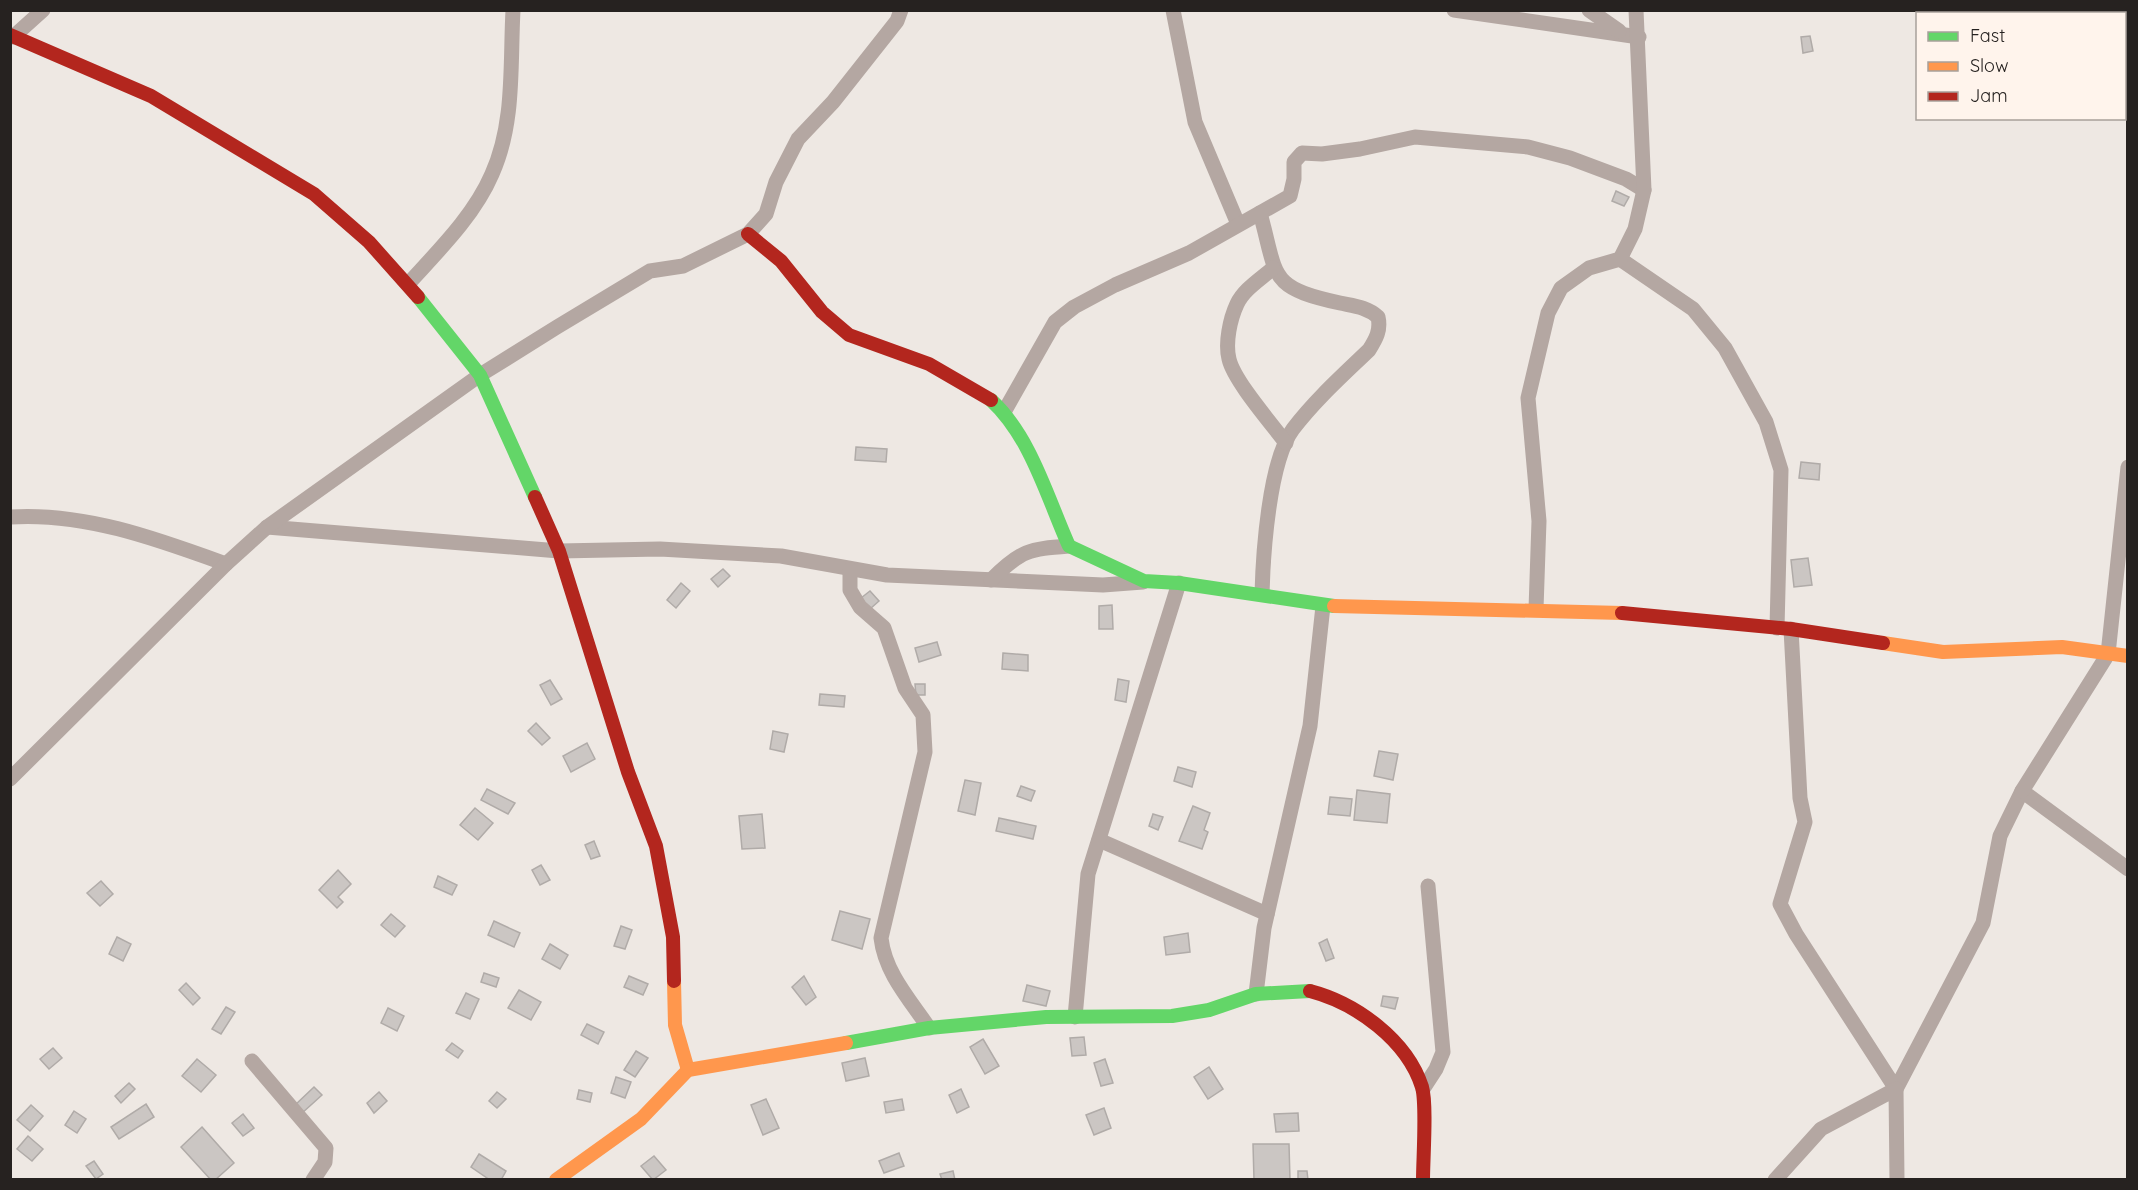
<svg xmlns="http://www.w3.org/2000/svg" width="2138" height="1190" font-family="Quicksand,sans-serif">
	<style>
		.building { fill: #cbc6c3; stroke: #b0aba8; stroke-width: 1.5 }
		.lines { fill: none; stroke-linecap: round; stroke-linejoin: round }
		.street { stroke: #b4a7a2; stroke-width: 15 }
		.fast { stroke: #63d668; stroke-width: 14 }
		.slow { stroke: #ff974d; stroke-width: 14 }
		.jam { stroke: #b3261e; stroke-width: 14 }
	</style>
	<rect width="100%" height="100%" fill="#eee8e3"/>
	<g class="building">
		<path d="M1810,36L1813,51L1803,53L1801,37Z"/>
		<path d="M1616,191L1629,197L1624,206L1612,201Z"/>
		<path d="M856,447L887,449L886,462L855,460Z"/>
		<path d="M1801,462L1820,464L1819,480L1799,478Z"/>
		<path d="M1808,558L1812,585L1794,587L1791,560Z"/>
		<path d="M723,569L730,576L718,587L711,579Z"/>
		<path d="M681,583L690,591L676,608L667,600Z"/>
		<path d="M870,591L879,601L870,609L861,598Z"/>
		<path d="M1112,605L1113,629H1099V606Z"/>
		<path d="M937,642L941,655L919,662L915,648Z"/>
		<path d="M1003,653L1028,655V671L1002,669Z"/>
		<path d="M1118,679L1129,681L1126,702L1115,700Z"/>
		<path d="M550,680L562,699L551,705L540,685Z"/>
		<path d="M915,684H925V695H916Z"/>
		<path d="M820,694L845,696L844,707L819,705Z"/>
		<path d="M536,723L550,738L542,745L528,731Z"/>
		<path d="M773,731L788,734L784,752L770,749Z"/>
		<path d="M587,743L595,759L571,772L563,756Z"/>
		<path d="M1379,751L1398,754L1393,780L1374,776Z"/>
		<path d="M1178,767L1196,772L1192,787L1174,781Z"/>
		<path d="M965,780L981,783L975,815L958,811Z"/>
		<path d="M1021,786L1035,791L1031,801L1017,796Z"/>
		<path d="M487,789L515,803L508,814L481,800Z"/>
		<path d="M1357,790L1390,794L1387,823L1354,820Z"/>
		<path d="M1330,797L1352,799L1350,816L1328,814Z"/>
		<path d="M1193,806L1210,813L1204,830L1208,832L1202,849L1179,841Z"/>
		<path d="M475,808L493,823L478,840L460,825Z"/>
		<path d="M762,814L765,848L742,849L739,816Z"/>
		<path d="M1153,814L1163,817L1158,830L1149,826Z"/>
		<path d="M999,818L1036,826L1033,839L996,831Z"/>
		<path d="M594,841L600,856L591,859L585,845Z"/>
		<path d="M541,865L550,880L540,885L532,870Z"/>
		<path d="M338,870L351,884L338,897L343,902L337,908L319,890Z"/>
		<path d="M438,876L457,885L452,895L434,887Z"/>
		<path d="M101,881L113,894L100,906L87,893Z"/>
		<path d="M840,911L870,919L862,949L832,940Z"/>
		<path d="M391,914L405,926L395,937L381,925Z"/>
		<path d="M494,921L520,933L514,947L488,935Z"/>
		<path d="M621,926L632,930L625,949L614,946Z"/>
		<path d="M1188,933L1190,952L1166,955L1164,937Z"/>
		<path d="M117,937L131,944L123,961L109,954Z"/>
		<path d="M1327,939L1334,958L1326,961L1319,943Z"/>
		<path d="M550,944L568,955L560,969L542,959Z"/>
		<path d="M484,973L499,978L496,987L481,982Z"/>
		<path d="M629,976L648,984L643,995L624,987Z"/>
		<path d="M804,976L816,997L806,1005L792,987Z"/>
		<path d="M186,983L200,998L193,1005L179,990Z"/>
		<path d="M1027,985L1050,991L1046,1006L1023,1001Z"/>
		<path d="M519,990L541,1002L531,1020L508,1008Z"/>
		<path d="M466,993L479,999L470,1019L456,1013Z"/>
		<path d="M1383,996L1398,998L1395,1009L1381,1006Z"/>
		<path d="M226,1007L235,1012L221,1034L212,1029Z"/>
		<path d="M388,1008L404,1016L397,1031L381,1023Z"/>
		<path d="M587,1024L604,1032L598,1044L581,1035Z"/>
		<path d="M1084,1037L1086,1055L1072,1056L1070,1038Z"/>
		<path d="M983,1039L999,1066L985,1074L970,1047Z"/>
		<path d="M452,1043L463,1051L458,1058L446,1050Z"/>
		<path d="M53,1048L62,1058L49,1069L40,1059Z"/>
		<path d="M636,1051L648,1058L635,1077L624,1070Z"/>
		<path d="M865,1058L869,1076L846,1081L842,1063Z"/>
		<path d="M197,1059L216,1075L201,1092L182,1076Z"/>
		<path d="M1105,1059L1113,1083L1101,1086L1094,1063Z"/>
		<path d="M1209,1067L1223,1089L1208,1099L1194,1077Z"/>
		<path d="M616,1077L631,1082L625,1098L611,1093Z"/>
		<path d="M129,1083L135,1089L121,1103L115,1096Z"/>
		<path d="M314,1087L322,1095L301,1114L294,1106Z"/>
		<path d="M961,1089L969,1107L957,1113L949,1095Z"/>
		<path d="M579,1090L592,1093L590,1102L577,1099Z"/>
		<path d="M379,1092L387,1101L374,1113L367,1103Z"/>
		<path d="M497,1092L506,1099L497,1108L489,1101Z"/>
		<path d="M766,1099L779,1128L763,1135L751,1105Z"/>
		<path d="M902,1099L904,1110L886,1113L884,1102Z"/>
		<path d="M146,1104L154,1117L119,1139L111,1127Z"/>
		<path d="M31,1105L43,1116L30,1131L17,1120Z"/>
		<path d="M1104,1108L1111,1128L1094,1135L1086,1115Z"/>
		<path d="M74,1111L86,1119L77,1133L65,1125Z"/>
		<path d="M1298,1113L1299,1131L1276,1132L1274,1114Z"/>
		<path d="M243,1114L254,1128L243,1136L232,1123Z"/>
		<path d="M202,1127L234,1163L215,1180H211L181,1147Z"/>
		<path d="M28,1136L43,1149L32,1161L17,1149Z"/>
		<path d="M1253,1144H1289L1290,1180H1254Z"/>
		<path d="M899,1153L904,1166L884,1173L879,1161Z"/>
		<path d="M479,1154L506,1171L501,1180H490L471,1167Z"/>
		<path d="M654,1156L666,1170L653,1180L641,1166Z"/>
		<path d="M94,1161L103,1174L96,1179L86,1166Z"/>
		<path d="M953,1171L955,1180H942L940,1174Z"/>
		<path d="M1298,1171H1307L1308,1180H1298Z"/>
	</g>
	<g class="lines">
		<g class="street">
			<path d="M1173,10L1195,122L1238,224"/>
			<path d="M1454,10L1639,37"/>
			<path d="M1589,10L1619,31"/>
			<path d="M13,37L43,10"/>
			<path d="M1260,213C1278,277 1267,287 1340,303C1354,306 1367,307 1378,317C1381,330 1376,339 1369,350C1343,375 1315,400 1293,429C1269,461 1263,554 1262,594"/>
			<path d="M1620,259L1693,309L1725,348L1766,422L1781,470L1777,628"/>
			<path d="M1273,268C1261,279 1244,289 1237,304C1230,319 1225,343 1229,359C1234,381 1272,424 1286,443"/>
			<path d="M408,284C438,251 474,216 492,174C515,123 510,65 513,10"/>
			<path d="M1004,412L1055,322L1074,307L1115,285L1189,253L1290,196L1294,179V162L1302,153L1322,154L1360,149L1415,137L1528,147L1570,158L1626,179L1644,190"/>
			<path d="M10,517C84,512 157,539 226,564"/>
			<path d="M267,527L559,551L660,549L781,556L887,575L1103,585L1143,582"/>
			<path d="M850,570V590L860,607L884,628L905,688L923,715L925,752L881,938C885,973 910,1000 929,1028"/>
			<path d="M991,580C1021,550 1029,549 1069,546"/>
			<path d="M1536,609L1539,521L1528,398L1548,313L1561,288L1589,268L1620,259L1635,229L1644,190L1636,10"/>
			<path d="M1791,629L1800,798L1805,822L1780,904L1796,934L1896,1089L1983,923L2000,836L2022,791L2128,869"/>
			<path d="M10,779L226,564L267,527L480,375L557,327L650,271L683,266L748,234L766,214L776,182L798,139L833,102L897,21L901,10"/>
			<path d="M2022,791L2108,654L2128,467"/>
			<path d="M1099,840L1267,914"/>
			<path d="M1256,994L1264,928L1310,726L1323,606"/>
			<path d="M1075,1017L1088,874L1179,583"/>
			<path d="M252,1061L326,1148L325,1162L313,1180"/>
			<path d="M1423,1089L1436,1069L1443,1052L1428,886"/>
			<path d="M1775,1180L1821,1129L1896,1089L1897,1180"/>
		</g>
		<g class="fast">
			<path d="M418,297L480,375L535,497"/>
			<path d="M991,400C1031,437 1047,497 1069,546L1144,581L1179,583L1334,606"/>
			<path d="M846,1043L929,1028L1046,1017L1172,1016L1209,1010L1256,994L1310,991"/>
		</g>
		<g class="slow">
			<path d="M1334,606L1622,613"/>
			<path d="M1883,643L1943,652L2062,647L2128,656"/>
			<path d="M674,981L675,1025L688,1070"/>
			<path d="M556,1180L641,1119L688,1070L846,1043"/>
		</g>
		<g class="jam">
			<path d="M10,35L151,96L314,194L369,242L418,297"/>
			<path d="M748,234L781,261L822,312L849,335L929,364L991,400"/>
			<path d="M535,497L559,551L628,772L656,846L673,937L674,981"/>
			<path d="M1622,613L1791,629L1883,643"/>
			<path d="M1310,991C1356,1003 1407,1040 1422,1087C1427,1104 1423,1159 1423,1180"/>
		</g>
	</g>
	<rect width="2138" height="1190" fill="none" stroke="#262220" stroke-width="24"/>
	<rect x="1916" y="12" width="210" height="108" fill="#fff4ec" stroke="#a8a09a" stroke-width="1.5"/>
	<rect x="1928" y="32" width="30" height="9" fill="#63d668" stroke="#a8a09a" stroke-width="1.5"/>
	<text x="1970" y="42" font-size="18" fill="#262220">Fast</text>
	<rect x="1928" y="62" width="30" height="9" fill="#ff974d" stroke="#a8a09a" stroke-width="1.5"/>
	<text x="1970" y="72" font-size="18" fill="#262220">Slow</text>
	<rect x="1928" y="92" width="30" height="9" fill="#b3261e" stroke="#a8a09a" stroke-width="1.5"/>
	<text x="1970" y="102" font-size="18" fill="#262220">Jam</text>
</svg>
